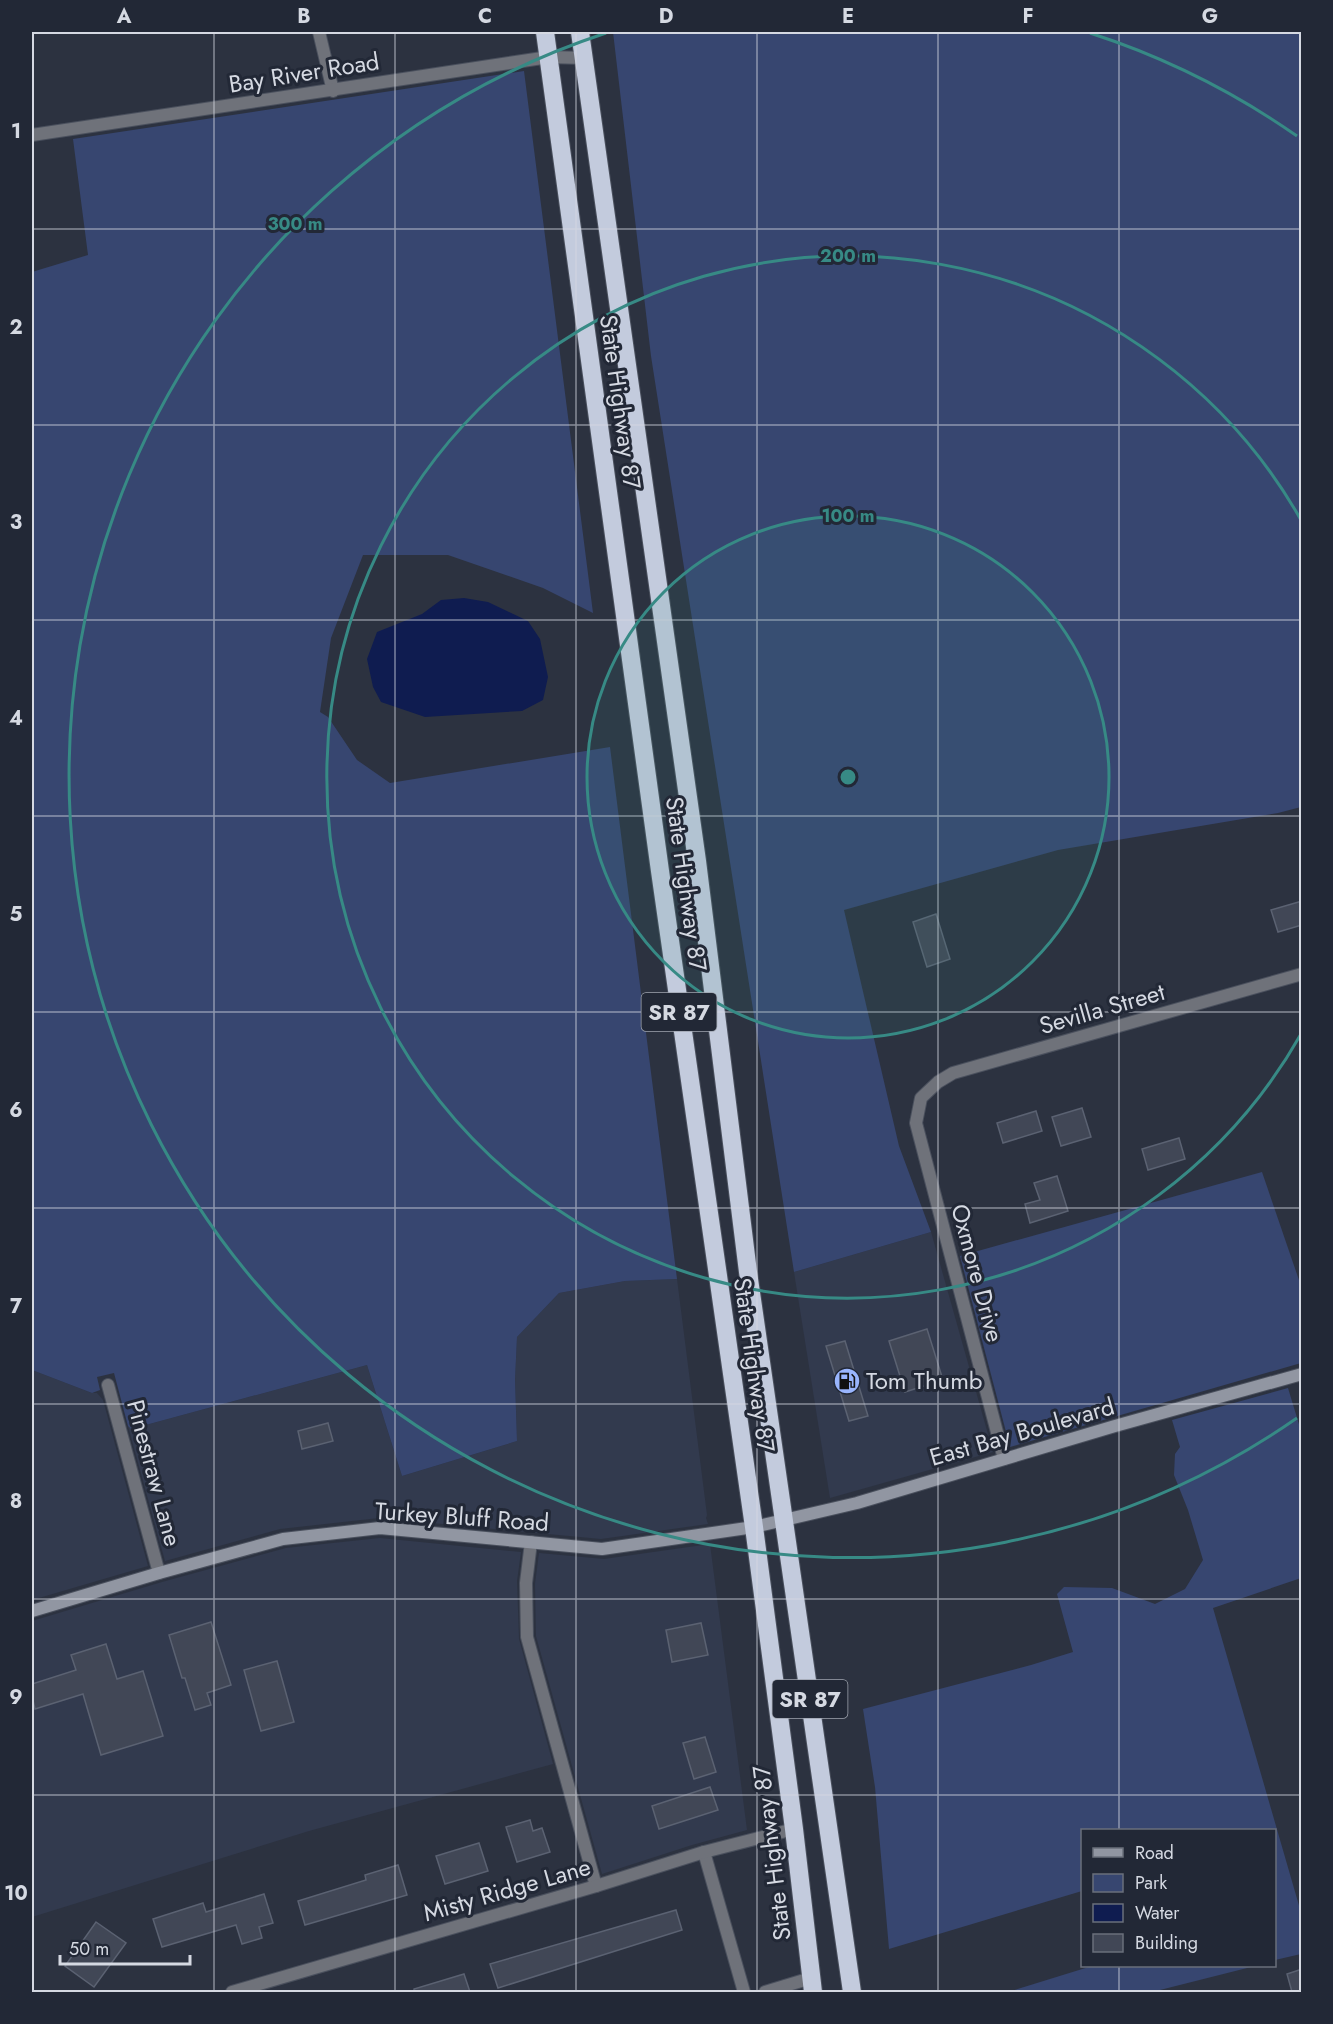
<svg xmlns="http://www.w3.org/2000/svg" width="1333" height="2024" font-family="Jost,sans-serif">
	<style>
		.built { fill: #323a4e }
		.green { fill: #374670 }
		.water { fill: #0f1c50 }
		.building { fill: #414756; stroke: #5b6272; stroke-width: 1.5 }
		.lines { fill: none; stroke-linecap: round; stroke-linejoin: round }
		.street-casing { stroke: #4a505d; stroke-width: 14 }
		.secondary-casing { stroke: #4a505d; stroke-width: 14 }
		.highway-casing { stroke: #4a505d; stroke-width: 20 }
		.street { stroke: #6f727a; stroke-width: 12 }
		.secondary { stroke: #9196a2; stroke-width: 12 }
		.highway { stroke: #c3cbdd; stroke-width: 18 }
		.grid { fill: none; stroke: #d5d9e2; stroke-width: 1.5; stroke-opacity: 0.55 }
		.ring { fill: none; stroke: #378a85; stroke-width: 3 }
		.labels { text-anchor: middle; stroke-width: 6; stroke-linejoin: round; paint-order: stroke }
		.shield { fill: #222836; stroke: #9fa4ae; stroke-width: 1.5 }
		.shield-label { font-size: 22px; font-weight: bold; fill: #d5d9e2 }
		.street-label { font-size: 24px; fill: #d5d9e2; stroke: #222836 }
		.poi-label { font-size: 24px; fill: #d5d9e2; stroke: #222836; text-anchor: start }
		.centre { fill: #378a85; stroke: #222836; stroke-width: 3 }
		.ring-label { font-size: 18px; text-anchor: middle; font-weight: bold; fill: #378a85; stroke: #222836; stroke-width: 6; stroke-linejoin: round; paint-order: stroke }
		.neatline { fill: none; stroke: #d5d9e2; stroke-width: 2 }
		.grid-label { font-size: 20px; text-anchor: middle; font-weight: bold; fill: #d5d9e2 }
	</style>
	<rect width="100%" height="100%" fill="#2c3240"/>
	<g class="built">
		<path d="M931,1232L993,1452L830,1498L794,1272Z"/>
		<path d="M677,1279L707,1515L706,1518L708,1524L601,1539L379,1518L280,1529L165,1561L128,1426L131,1429L367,1365L402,1476L517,1441L515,1380L517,1337L559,1293L625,1281Z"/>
		<path d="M32,1370L92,1393H97L103,1400L148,1566L32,1600Z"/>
		<path d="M380,1538L521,1552L517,1581L519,1639L553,1764L309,1831L32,1917V1621L162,1582L286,1548Z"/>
		<path d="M710,1544L747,1830L692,1845L602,1874L536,1636L535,1584L539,1553L604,1559Z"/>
	</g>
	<g class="green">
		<path d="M613,32H1301V807L1278,813L1058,850L844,910L899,1146L931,1232L794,1272L651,356Z"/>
		<path d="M524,71L593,613L543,588L448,555H363L331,638L320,712L328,717L357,760L390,783L610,747L677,1279L625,1281L559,1293L517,1337L515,1380L517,1441L402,1476L367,1365L131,1429L128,1426L114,1373L97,1377L100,1390L92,1393L32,1370V272L88,255L73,139Z"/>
		<path d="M1262,1172L1301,1286V1363L1010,1447L960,1256Z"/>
		<path d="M1288,1388L1301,1431V1578L1213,1608L1300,1909H1301V1954L1275,1960L1274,1830H1082V1891L889,1949L875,1787L863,1709L1031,1665L1073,1652L1057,1594L1064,1587L1112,1588L1155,1604L1185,1589L1203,1560L1188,1510L1174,1475L1175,1454L1180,1447L1172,1420Z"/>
		<path d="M1092,1966H1255L1152,1992H1008Z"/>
	</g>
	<path class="water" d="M464,598L488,602L528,621L540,639L548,677L543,700L522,711L425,717L381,702L373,687L367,659L377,632L422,614L441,600Z"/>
	<g class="building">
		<path d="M1302,901V925L1278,932L1271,910Z"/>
		<path d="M936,914L950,959L927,967L913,922Z"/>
		<path d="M1082,1108L1091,1137L1061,1146L1052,1117Z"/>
		<path d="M1036,1111L1042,1131L1003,1143L997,1123Z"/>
		<path d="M1179,1138L1185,1159L1148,1170L1142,1149Z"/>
		<path d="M1057,1176L1068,1211L1030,1223L1025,1204L1040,1200L1034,1183Z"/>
		<path d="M927,1329L943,1380L905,1392L889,1341Z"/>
		<path d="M845,1341L868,1416L849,1421L826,1346Z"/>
		<path d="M328,1423L333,1441L302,1449L298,1431Z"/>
		<path d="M211,1622L231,1685L207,1693L211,1705L195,1710L185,1678H182L169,1635Z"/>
		<path d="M701,1623L708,1655L672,1662L666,1630Z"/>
		<path d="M106,1644L117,1679L143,1671L163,1736L101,1755L83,1694L35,1709L32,1696V1684L76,1670L71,1655Z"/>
		<path d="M277,1661L294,1722L261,1731L244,1670Z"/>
		<path d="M705,1737L716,1772L694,1779L683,1743Z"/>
		<path d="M710,1787L718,1810L659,1829L652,1806Z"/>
		<path d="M530,1820L533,1831L542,1828L550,1852L517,1862L506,1827Z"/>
		<path d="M479,1843L488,1871L445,1884L436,1856Z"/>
		<path d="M398,1865L407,1895L305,1925L298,1901L366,1880L365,1875Z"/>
		<path d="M264,1894L273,1923L259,1927L262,1938L242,1944L236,1925L162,1947L153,1919L203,1903L206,1912Z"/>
		<path d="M676,1910L682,1930L498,1988L490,1964Z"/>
		<path d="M96,1922L126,1943L94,1987L65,1966Z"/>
		<path d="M1302,1969V1992H1292L1287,1974Z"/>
		<path d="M464,1974L470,1992H414V1989Z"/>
	</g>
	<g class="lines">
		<defs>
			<g id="street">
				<path d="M319,32L333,91"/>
				<path d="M32,135L549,57L584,58"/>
				<path d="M108,1385L159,1573"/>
				<path d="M1004,1459L916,1123L921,1098L938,1082L953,1073L1302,974"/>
				<path d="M531,1542L526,1583L527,1637L596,1886"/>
				<path d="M704,1852L744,1992"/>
				<path d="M232,1992L596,1886L704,1852L794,1829"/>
				<path d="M765,1992L811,1978"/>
			</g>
			<path id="secondary" d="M32,1611L159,1573L283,1539L380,1528L602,1549L754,1527L857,1503L1115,1426L1302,1374"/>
			<g id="highway">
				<path d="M545,32L660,871L754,1527L794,1829L813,1992"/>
				<path d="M580,32L697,861L748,1272L852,1992"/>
			</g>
		</defs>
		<use href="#street" class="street-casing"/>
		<use href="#secondary" class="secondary-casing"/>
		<use href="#highway" class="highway-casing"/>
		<use href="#street" class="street"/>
		<use href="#secondary" class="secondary"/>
		<use href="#highway" class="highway"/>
	</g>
	<path class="grid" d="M214,32V1992M395,32V1992M576,32V1992M757,32V1992M938,32V1992M1119,32V1830M32,229H1302M32,425H1302M32,620H1302M32,816H1302M32,1012H1302M32,1208H1302M32,1404H1302M32,1599H1302M32,1795H1302M1119,1966V1992"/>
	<circle cx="848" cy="777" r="261" fill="#378a85" fill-opacity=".12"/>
	<g class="ring">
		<circle cx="848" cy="777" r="261"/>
		<path d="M1301 1034A521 521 0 1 1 1301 520"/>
		<path d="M1297 1418A782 782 0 1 1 606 33M1090 33A782 782 0 0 1 1297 136"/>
	</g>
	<defs>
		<symbol id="fuel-disc" viewBox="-11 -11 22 22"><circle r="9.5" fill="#99b5fd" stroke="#222836"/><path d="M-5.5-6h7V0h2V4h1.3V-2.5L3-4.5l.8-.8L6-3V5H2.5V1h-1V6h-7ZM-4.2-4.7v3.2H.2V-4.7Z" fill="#111"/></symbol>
	</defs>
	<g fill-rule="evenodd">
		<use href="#fuel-disc" x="832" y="1366" width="30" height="30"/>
	</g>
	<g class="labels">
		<g class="shield">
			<rect x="641.5" y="993" width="75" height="38" rx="4.5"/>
			<rect x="772.5" y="1680" width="75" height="38" rx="4.5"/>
		</g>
		<g class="shield-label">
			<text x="679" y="1020">SR 87</text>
			<text x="810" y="1707">SR 87</text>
		</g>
		<g class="street-label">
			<text transform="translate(304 73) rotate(-9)" y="8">Bay River Road</text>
			<text transform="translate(620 402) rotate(82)" y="8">State Highway 87</text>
			<text transform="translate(686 884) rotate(82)" y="8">State Highway 87</text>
			<text transform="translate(1102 1009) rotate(-16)" y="8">Sevilla Street</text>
			<text transform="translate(977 1273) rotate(75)" y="8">Oxmore Drive</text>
			<text transform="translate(754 1365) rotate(82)" y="8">State Highway 87</text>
			<text transform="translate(1022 1432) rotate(-16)" y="8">East Bay Boulevard</text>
			<text transform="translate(154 1473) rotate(75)" y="8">Pinestraw Lane</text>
			<text transform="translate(462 1517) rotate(4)" y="8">Turkey Bluff Road</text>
			<text transform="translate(772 1853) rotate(-97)" y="8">State Highway 87</text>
			<text transform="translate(507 1890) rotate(-16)" y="8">Misty Ridge Lane</text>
		</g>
		<g class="poi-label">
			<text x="866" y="1389">Tom Thumb</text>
		</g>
	</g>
	<circle cx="848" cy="777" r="9" class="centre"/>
	<g class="ring-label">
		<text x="295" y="230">300 m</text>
		<text x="848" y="262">200 m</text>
		<text x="848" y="522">100 m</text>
	</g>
	<rect width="1333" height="2024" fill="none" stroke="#222836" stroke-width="66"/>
	<rect x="1081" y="1829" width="195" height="138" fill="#222836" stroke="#6a6f7b" stroke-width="1.5"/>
	<rect x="1093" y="1848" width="30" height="9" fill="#9196a2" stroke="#6a6f7b" stroke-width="1.5"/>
	<text x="1135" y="1859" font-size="18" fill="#d5d9e2">Road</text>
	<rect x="1093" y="1874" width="30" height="18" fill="#374670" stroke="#6a6f7b" stroke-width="1.5"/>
	<text x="1135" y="1889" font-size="18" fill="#d5d9e2">Park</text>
	<rect x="1093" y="1904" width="30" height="18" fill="#0f1c50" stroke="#6a6f7b" stroke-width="1.5"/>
	<text x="1135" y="1919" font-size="18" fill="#d5d9e2">Water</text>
	<rect x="1093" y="1934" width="30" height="18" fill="#414756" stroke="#6a6f7b" stroke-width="1.5"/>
	<text x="1135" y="1949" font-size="18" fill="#d5d9e2">Building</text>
	<path d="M60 1955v9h130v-9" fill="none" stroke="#d5d9e2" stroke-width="3"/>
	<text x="69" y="1955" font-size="18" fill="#d5d9e2" stroke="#222836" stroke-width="4.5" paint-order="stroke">50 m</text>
	<rect x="33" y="33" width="1267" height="1958" class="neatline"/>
	<g class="grid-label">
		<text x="124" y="23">A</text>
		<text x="304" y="23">B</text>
		<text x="485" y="23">C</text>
		<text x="666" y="23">D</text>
		<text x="848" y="23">E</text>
		<text x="1028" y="23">F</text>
		<text x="1210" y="23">G</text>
		<text x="16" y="138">1</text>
		<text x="16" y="334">2</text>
		<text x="16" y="529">3</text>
		<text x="16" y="725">4</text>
		<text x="16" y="921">5</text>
		<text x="16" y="1117">6</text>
		<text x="16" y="1313">7</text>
		<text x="16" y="1508">8</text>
		<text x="16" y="1704">9</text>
		<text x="16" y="1900">10</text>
	</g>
</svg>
